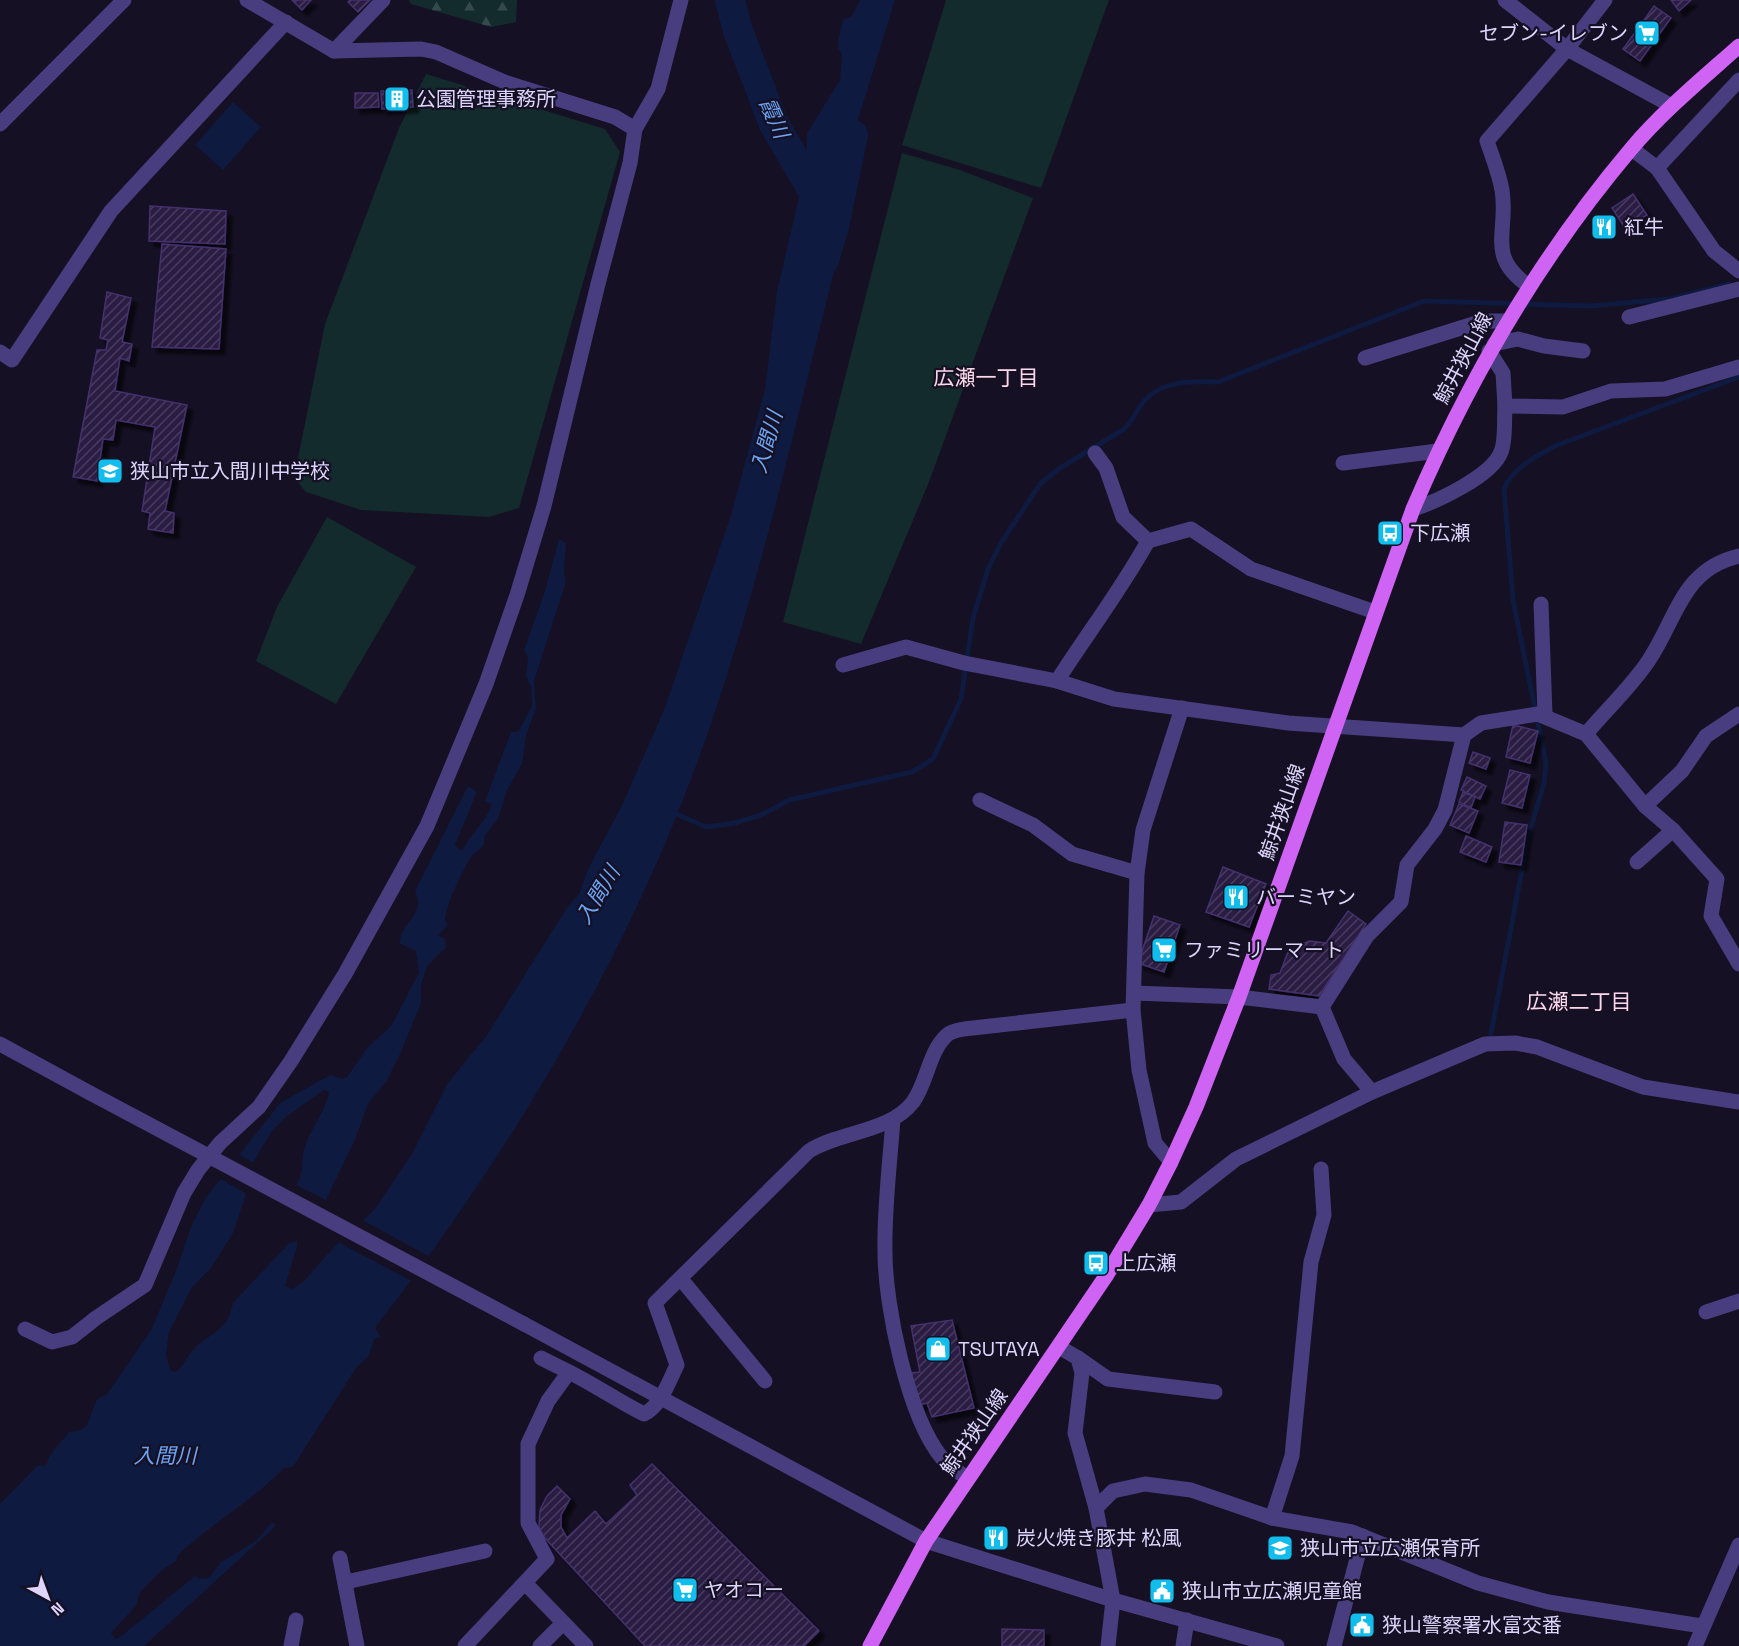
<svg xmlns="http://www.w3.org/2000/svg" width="1739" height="1646" font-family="'Space Grotesk','Noto Sans JP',sans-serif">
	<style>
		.green { fill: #132b2d }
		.forest { fill: url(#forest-firs) }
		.water { fill: #0e1a3f }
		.pier { fill: #151023 }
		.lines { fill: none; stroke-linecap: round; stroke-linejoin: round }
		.stream { stroke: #0e1a3f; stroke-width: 5 }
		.river { stroke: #0e1a3f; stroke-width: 30 }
		.building { fill: url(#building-hatch); stroke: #44316d; stroke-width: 1.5; filter: url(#shadow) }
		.minor { stroke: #483e7f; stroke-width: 15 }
		.major { stroke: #cf64f4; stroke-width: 15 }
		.minor-bridge { stroke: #483e7f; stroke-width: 15 }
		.labels { text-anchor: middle; stroke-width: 4.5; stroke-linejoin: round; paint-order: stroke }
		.poi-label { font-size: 20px; fill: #ded5fc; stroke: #151023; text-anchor: start }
		.street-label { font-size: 20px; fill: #ded5fc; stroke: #151023 }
		.water-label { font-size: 21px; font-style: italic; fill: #6ba4f4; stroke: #151023 }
		.neighbourhood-label { font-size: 21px; fill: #fcd7ea; stroke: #151023 }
	</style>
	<defs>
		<pattern id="forest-firs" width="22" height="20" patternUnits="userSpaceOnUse" patternTransform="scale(1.5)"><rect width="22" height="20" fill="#132b2d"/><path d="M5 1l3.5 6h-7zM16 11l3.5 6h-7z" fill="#35494c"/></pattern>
		<pattern id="building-hatch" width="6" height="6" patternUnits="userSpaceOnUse" patternTransform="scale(1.5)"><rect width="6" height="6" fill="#291d43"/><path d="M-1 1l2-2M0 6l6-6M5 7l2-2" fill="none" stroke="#483d5f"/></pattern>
		<filter id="shadow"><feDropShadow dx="5.5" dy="5.5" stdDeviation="1.5" flood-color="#0009"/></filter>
	</defs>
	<rect width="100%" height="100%" fill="#151023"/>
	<g class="green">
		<path d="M946,0H1109L1041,188L902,145Z"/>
		<path d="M426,74L605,129L620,152L519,508L489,517L361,510L306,492L294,478L325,324L399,128Z"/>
		<path d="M902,153L960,170L1033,198L929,482L861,644L783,622Z"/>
		<path d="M327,517L416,567L336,704L256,661L277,607Z"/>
	</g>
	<path class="forest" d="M409,0H517L516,22L491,27L411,4Z"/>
	<g class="water">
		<path d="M860,0H895L854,133L837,201L829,251L831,257L837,259C798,414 763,570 712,721C637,942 517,1144 375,1328L381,1337L375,1338L368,1357L356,1368L293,1467L284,1468C253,1501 212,1523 178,1555L176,1561L161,1571L140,1592L136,1606L111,1633L115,1639L120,1637L195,1576L200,1579L209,1578L221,1562L256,1541L272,1522L276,1526L144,1646H0V1504L37,1466L46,1465L50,1455L69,1432L81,1430L87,1425L97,1399L106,1395L112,1387L151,1330L176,1271L192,1224L206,1197L280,1103L330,1075L342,1079L347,1077L367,1048L391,1026L419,973L416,951L400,944C400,920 426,918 415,891L468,786L477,792L455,845L460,850L463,849C470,835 490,817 491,804L485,801L511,732H518L532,706L531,687L526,676L528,657L524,650L545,591L559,539L566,543L564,572L566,582L534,681L536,708L526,736L522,764L507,790L498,819L484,837V845C480,850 473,853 470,858C461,874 447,903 445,920L448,925L438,935L445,939L446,947L427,966L421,985V1003L401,1052L386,1082L368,1104L355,1140L326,1200L296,1185C304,1174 301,1162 304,1149C310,1129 325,1113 329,1092L324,1090L286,1117L272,1131L254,1161L248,1188L233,1233L211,1268L191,1289L169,1332L166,1354L170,1370L176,1372C184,1365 187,1356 194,1349C212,1330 225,1335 233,1303L289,1243L297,1241V1247L285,1286L292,1289L303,1282L334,1247L375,1209L413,1152L448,1083L487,1035L568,906L579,894L588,869L622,805L664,710L731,515L765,389L777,291L806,167L807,133L840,80L842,55L838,48V41L843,20L852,16Z"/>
		<path d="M233,102L261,127L223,170L195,145Z"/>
	</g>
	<g class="pier">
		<path d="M236,1153L256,1164L249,1195L217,1177Z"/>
		<path d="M360,1219L432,1258L414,1282L336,1241Z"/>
	</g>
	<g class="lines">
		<g class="stream">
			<path d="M670,811L706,827L735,823L761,815L789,800L912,772L933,759L961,699L973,618L988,569L1001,543L1040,484L1057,470L1124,429C1134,420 1137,408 1146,399C1164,380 1195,381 1218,382L1424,301L1590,306L1669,299L1729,284"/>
			<path d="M1491,1034L1528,838L1544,783L1546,763L1513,600L1504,489C1512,468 1536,457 1555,446L1739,377"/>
		</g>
		<g class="river">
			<path d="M730,0L738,31L774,124L824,210"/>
			<path d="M824,260L834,227L853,135"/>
		</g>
	</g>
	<g class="building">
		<path d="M292,0H311L302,10Z"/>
		<path d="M350,0H370L358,12L348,2Z"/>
		<path d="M1671,0H1691L1679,11Z"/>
		<path d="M1654,6L1671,18L1640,61L1623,49Z"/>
		<path d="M412,90L413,107L382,109L381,91Z"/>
		<path d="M355,93H378L379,107L355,108Z"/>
		<path d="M1633,194L1647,215L1625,228L1612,208Z"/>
		<path d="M150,206L226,211L225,244L149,241Z"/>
		<path d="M162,244L226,249L219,349L152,347Z"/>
		<path d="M107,292L131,298L122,342L132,344L129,361L120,358L115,391L187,405L165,511L174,513L173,533L148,529L150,513L142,511L155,427L116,420L113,440L103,439L97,481L73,477L97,350H106L108,340L100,338Z"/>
		<path d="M1513,725L1538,731L1530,763L1506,757Z"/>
		<path d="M1473,752L1490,758L1486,769L1469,763Z"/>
		<path d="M1510,770L1530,775L1522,808L1502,803Z"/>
		<path d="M1467,777L1486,786L1480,799L1461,790Z"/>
		<path d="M1463,792L1475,797L1471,808L1459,802Z"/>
		<path d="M1459,804L1478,811L1469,833L1450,825Z"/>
		<path d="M1505,822L1527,825L1521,865L1499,862Z"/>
		<path d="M1466,836L1492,847L1486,862L1460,852Z"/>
		<path d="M1223,867L1266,884L1249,927L1206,912Z"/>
		<path d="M1348,911L1366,924L1319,996L1269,989L1271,975L1280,973L1288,952L1309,941L1326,943Z"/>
		<path d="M1154,916L1180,925L1164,972L1138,963Z"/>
		<path d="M952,1320L974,1408L932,1417L927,1403L919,1405L911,1373L920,1372L911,1326Z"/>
		<path d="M652,1464L819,1631L804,1646H645L544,1537L539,1527L540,1510L547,1496L557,1486L570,1499L561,1515V1527L567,1538L595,1511L606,1524L637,1495L630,1485Z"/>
		<path d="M1002,1629L1044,1630V1646H1002Z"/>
	</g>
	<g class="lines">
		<g class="minor">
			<path d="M247,0L334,51L421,49L436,52L507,83L615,117L635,129"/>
			<path d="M1505,0L1567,49L1672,106"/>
			<path d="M334,51L383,0"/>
			<path d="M0,124L124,0"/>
			<path d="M1632,149L1657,168L1714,251L1739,271"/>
			<path d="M1657,168L1739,80"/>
			<path d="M1529,286C1485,256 1509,232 1502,190C1499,173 1492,156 1487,141L1567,49L1605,0"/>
			<path d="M1629,317L1739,289"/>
			<path d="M1494,344L1518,339L1544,346L1583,351"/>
			<path d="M1489,351L1503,373L1505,406L1563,407L1611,391L1665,389L1739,367"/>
			<path d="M0,352L12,360L111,211L286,22"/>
			<path d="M1365,358L1483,321H1507"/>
			<path d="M1095,453L1106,468L1123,517L1148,541L1191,529L1251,569L1375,612"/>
			<path d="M1343,463L1438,451"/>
			<path d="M1413,509C1436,502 1492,476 1501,452C1506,440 1504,419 1505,406"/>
			<path d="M1541,604L1545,714"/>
			<path d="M843,665L906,647L964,663L1057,681L1114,699L1288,723L1464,735L1481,723L1538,714L1586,734L1645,806L1673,830L1717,879L1711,916L1739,964"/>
			<path d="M1057,681C1087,634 1121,590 1148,541"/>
			<path d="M1586,734C1606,710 1632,686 1649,660C1677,618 1682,569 1739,556"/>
			<path d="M980,800L1033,825L1072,854L1137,873"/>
			<path d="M1645,806L1682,771L1706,736L1739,714"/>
			<path d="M1637,862L1673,830"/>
			<path d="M1134,993L1239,997L1322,1007"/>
			<path d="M0,1044L90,1093"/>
			<path d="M1372,1092L1344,1059L1322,1007L1367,936L1401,902L1407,865L1435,829L1445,810L1464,735"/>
			<path d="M893,1119C890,1163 884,1208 885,1252C885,1306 908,1417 942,1458C948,1466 959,1472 967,1478"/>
			<path d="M1171,1162L1155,1143L1139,1070L1133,1010L1137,873L1143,830L1182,708"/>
			<path d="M1149,1205L1181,1202L1236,1159L1372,1092L1485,1044L1515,1043L1537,1047L1643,1087L1739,1102"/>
			<path d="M681,1279L765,1381"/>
			<path d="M1706,1312L1739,1301"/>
			<path d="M524,1324L926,1541L1113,1600L1277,1646"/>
			<path d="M25,1329L52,1342L72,1337L96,1318L145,1285L184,1193L198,1170L220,1143L259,1107L291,1061L345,974L427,826L486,684L517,595L544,506L598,284L630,163L635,129L658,89L681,0"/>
			<path d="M1059,1347L1078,1358L1082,1373L1075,1433L1096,1508"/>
			<path d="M541,1358L569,1372"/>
			<path d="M1078,1358L1108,1379L1215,1392"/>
			<path d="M1272,1518L1292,1456L1311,1262L1324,1215L1321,1169"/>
			<path d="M340,1558L357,1646"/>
			<path d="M346,1582L485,1551"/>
			<path d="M525,1583L586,1646"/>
			<path d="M291,1646L296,1620"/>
			<path d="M465,1646L547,1559L528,1523V1444L548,1401L569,1372C595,1385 618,1401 644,1414C661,1406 669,1381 677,1365L655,1303L809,1151C840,1131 889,1133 913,1102C927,1083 929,1051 947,1035C951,1031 959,1030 964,1029L1133,1010"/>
			<path d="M540,1646L563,1623"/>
			<path d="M1108,1646L1113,1600L1096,1508L1113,1491L1145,1484L1191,1490L1272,1518L1352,1532L1478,1583L1548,1602L1702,1626"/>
			<path d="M1183,1646L1187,1620"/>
			<path d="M1334,1646L1363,1536"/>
			<path d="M1695,1646L1739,1545"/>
		</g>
		<path class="major" d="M870,1646L926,1541L1106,1276L1149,1205L1171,1162L1196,1107L1239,997L1413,509C1469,378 1539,258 1631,149C1663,111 1702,79 1739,46"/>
		<path class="minor-bridge" d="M90,1093L524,1324"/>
	</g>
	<defs>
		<symbol id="supermarket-square" viewBox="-11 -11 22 22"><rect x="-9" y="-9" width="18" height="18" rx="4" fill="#11bdec" stroke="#151023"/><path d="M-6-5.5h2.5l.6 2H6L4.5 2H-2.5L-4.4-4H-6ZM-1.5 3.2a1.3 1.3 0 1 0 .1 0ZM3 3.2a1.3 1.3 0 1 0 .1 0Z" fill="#fff"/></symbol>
		<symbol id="building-square" viewBox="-11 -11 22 22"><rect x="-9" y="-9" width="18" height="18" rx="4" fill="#11bdec" stroke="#151023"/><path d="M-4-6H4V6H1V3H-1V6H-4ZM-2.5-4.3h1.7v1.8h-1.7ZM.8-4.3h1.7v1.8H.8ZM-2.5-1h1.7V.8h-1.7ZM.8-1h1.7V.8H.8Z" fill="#fff"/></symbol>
		<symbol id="restaurant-square" viewBox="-11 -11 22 22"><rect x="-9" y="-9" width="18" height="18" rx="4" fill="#11bdec" stroke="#151023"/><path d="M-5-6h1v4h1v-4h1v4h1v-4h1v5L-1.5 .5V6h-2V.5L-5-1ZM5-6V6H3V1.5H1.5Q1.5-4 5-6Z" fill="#fff"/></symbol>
		<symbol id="school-square" viewBox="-11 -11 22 22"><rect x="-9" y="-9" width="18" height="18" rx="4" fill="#11bdec" stroke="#151023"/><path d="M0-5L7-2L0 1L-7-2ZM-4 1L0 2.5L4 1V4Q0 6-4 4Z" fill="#fff"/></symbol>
		<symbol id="bus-square" viewBox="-11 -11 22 22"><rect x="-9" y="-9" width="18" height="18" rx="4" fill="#11bdec" stroke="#151023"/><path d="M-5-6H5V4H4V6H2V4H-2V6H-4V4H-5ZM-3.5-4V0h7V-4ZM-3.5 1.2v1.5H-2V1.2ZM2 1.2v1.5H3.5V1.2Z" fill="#fff"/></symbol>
		<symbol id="shop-square" viewBox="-11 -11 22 22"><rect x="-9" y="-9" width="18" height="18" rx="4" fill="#11bdec" stroke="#151023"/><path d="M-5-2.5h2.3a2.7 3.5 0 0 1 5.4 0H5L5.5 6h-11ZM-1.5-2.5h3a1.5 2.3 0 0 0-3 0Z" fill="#fff"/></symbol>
		<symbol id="civic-square" viewBox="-11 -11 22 22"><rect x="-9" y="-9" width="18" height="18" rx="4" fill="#11bdec" stroke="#151023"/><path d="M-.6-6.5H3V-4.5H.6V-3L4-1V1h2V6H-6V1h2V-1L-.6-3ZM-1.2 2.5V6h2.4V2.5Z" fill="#fff"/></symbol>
	</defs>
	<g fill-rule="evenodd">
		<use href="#supermarket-square" x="1632" y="18" width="30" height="30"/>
		<use href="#building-square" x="382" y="84" width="30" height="30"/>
		<use href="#restaurant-square" x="1589" y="212" width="30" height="30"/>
		<use href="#school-square" x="95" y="456" width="30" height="30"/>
		<use href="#bus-square" x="1375" y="518" width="30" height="30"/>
		<use href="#restaurant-square" x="1221" y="882" width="30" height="30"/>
		<use href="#supermarket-square" x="1149" y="935" width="30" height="30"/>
		<use href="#bus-square" x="1081" y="1248" width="30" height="30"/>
		<use href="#shop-square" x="923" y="1334" width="30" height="30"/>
		<use href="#restaurant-square" x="981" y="1523" width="30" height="30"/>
		<use href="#school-square" x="1265" y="1533" width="30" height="30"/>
		<use href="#supermarket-square" x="670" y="1575" width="30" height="30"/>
		<use href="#civic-square" x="1147" y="1576" width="30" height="30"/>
		<use href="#civic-square" x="1347" y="1610" width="30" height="30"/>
	</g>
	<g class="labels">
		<g class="poi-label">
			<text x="1628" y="40" text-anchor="end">セブン-イレブン</text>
			<text x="416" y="106">公園管理事務所</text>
			<text x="1624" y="234">紅牛</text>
			<text x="130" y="478">狭山市立入間川中学校</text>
			<text x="1410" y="540">下広瀬</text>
			<text x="1256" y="904">バーミヤン</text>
			<text x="1184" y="957">ファミリーマート</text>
			<text x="1116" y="1270">上広瀬</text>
			<text x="958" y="1356">TSUTAYA</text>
			<text x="1016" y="1545">炭火焼き豚丼 松風</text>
			<text x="1300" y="1555">狭山市立広瀬保育所</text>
			<text x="704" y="1597">ヤオコー</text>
			<text x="1182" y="1598">狭山市立広瀬児童館</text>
			<text x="1382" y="1632">狭山警察署水富交番</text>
		</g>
		<g class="street-label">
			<text transform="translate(1463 358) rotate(-62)" y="7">鯨井狭山線</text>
			<text transform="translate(1282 812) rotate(-71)" y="7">鯨井狭山線</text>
			<text transform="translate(974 1432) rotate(-55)" y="7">鯨井狭山線</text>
		</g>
		<g class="water-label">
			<text transform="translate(774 118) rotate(66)" y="7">霞川</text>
			<text transform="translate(767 442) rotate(-74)" y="7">入間川</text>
			<text transform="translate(598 895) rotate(-59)" y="7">入間川</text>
			<text x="165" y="1463">入間川</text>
		</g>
		<g class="neighbourhood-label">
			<text x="986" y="385">広瀬一丁目</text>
			<text x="1579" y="1009">広瀬二丁目</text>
		</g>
	</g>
	<g transform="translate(48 1598) rotate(139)" stroke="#151023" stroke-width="4.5" paint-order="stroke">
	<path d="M0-4.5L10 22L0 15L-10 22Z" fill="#ded5fc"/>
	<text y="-9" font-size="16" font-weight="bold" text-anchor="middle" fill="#ded5fc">N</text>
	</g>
</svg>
